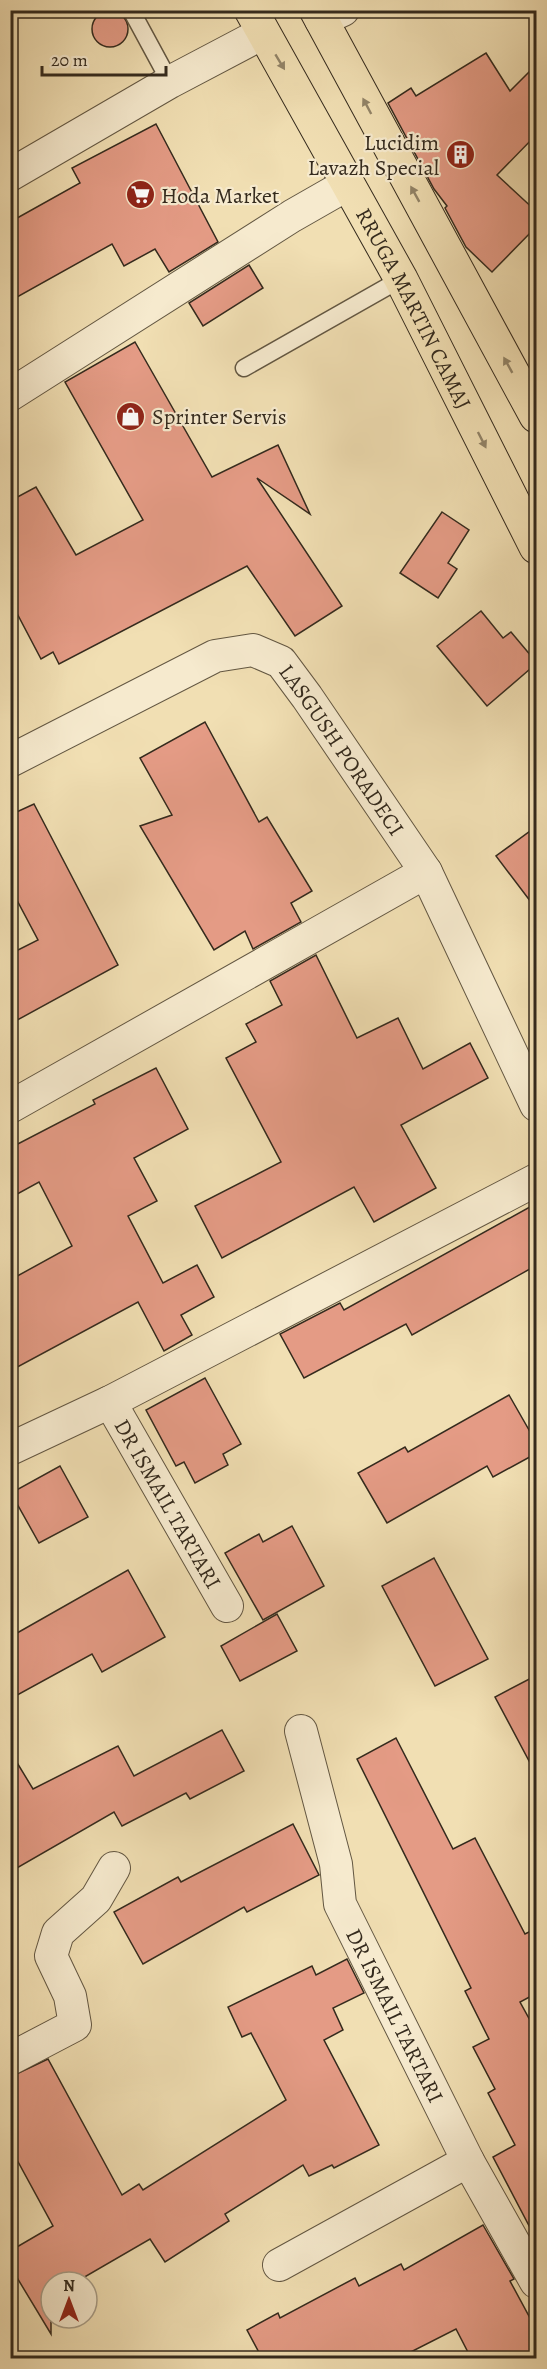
<svg xmlns="http://www.w3.org/2000/svg" width="547" height="2369" font-family="Alegreya,serif">
	<style>
		.building { fill: #e49b85; stroke: #342a1d; stroke-width: 1.5 }
		.lines { fill: none; stroke-linecap: round; stroke-linejoin: round }
		.lane-casing { stroke: #635742; stroke-width: 19 }
		.street-casing { stroke: #635742; stroke-width: 34 }
		.highway-casing { stroke: #342a1d; stroke-width: 35 }
		.lane { stroke: #f6eace; stroke-width: 16 }
		.street { stroke: #f6eace; stroke-width: 32 }
		.highway { stroke: #f1dfb3; stroke-width: 33 }
		.oneway { fill: #928468 }
		.labels { text-anchor: middle; stroke-width: 4.5; stroke-linejoin: round; paint-order: stroke }
		.poi-label { font-size: 22px; fill: #342a1d; stroke: #f6eace; text-anchor: start }
		.street-label { font-size: 22px; fill: #342a1d; stroke: #f6eace }
	</style>
	<rect width="100%" height="100%" fill="#f1dfb3"/>
	<filter id="stains"><feTurbulence type="fractalNoise" baseFrequency=".00333" numOctaves="4"/><feColorMatrix values="0 0 0 0 .2 0 0 0 0 .09 0 0 0 0 .02 0 0 0 .5 -.17"/></filter>
	<radialGradient id="worn" r=".72"><stop offset=".6" stop-color="#630" stop-opacity="0"/><stop offset="1" stop-color="#630" stop-opacity=".3"/></radialGradient>
	<g class="building">
		<circle cx="110" cy="29" r="18"/>
		<path d="M486,53L510,91L537,64V134L497,175L537,212V226L492,272L466,247L445,208L447,206L434,189L388,103L411,88L416,96Z"/>
		<path d="M156,124L218,242L169,272L155,249L124,266L112,244L10,301V222L80,183L72,168Z"/>
		<path d="M249,265L263,288L203,326L189,303Z"/>
		<path d="M135,342L212,477L278,445L310,514L257,478L342,606L295,636L247,566L59,664L53,652L41,659L10,600V501L36,487L76,555L143,520L65,382Z"/>
		<path d="M442,512L469,530L448,563L457,569L438,598L400,573Z"/>
		<path d="M481,611L503,638L511,632L537,663L487,706L437,646Z"/>
		<path d="M205,722L259,822L267,817L312,891L291,903L301,922L253,949L245,931L214,950L140,826L172,815L140,758Z"/>
		<path d="M34,804L118,965L10,1024V954L38,940L10,887V815Z"/>
		<path d="M537,826V910L496,856Z"/>
		<path d="M316,955L357,1038L398,1018L423,1069L470,1043L488,1078L401,1125L436,1188L374,1222L354,1187L222,1258L195,1206L281,1162L226,1058L256,1042L246,1024L282,1005L270,981Z"/>
		<path d="M156,1068L188,1129L134,1158L157,1201L128,1216L163,1283L197,1265L214,1297L181,1315L192,1335L164,1351L138,1302L10,1371V1280L72,1246L39,1182L10,1198V1148L95,1104L93,1100Z"/>
		<path d="M537,1203V1265L412,1335L406,1324L304,1378L280,1334L340,1303L344,1310Z"/>
		<path d="M205,1378L241,1444L223,1454L228,1465L195,1483L184,1462L176,1466L146,1410Z"/>
		<path d="M509,1395L537,1444V1453L493,1477L487,1466L387,1523L358,1473L405,1447L408,1452Z"/>
		<path d="M60,1466L88,1517L39,1543L11,1493Z"/>
		<path d="M292,1526L324,1586L263,1620L225,1553L259,1534L263,1542Z"/>
		<path d="M434,1558L488,1659L435,1686L382,1586Z"/>
		<path d="M128,1570L165,1637L102,1672L92,1654L10,1699V1637Z"/>
		<path d="M277,1614L297,1651L240,1681L221,1646Z"/>
		<path d="M537,1675V1776L495,1697Z"/>
		<path d="M222,1730L244,1771L190,1799L186,1793L122,1826L114,1812L10,1872V1751L33,1789L118,1746L134,1776Z"/>
		<path d="M396,1738L453,1849L475,1838L525,1934L537,1928V1993L520,2002L537,2033V2241L493,2157L515,2145L488,2093L495,2089L473,2047L489,2039L465,1991L471,1988L357,1759Z"/>
		<path d="M293,1824L319,1875L247,1912L244,1907L143,1964L114,1912L178,1877L181,1882Z"/>
		<path d="M347,1959L364,1993L333,2008L343,2030L324,2040L379,2145L334,2168L332,2165L309,2176L303,2165L225,2214L229,2221L165,2262L150,2239L76,2282H51V2334L10,2266V2251L53,2226L10,2147V2077L48,2059L122,2195L139,2184L143,2190L286,2100L251,2033L242,2037L228,2007L312,1966L316,1975Z"/>
		<path d="M483,2225L514,2279L510,2281L537,2331V2358H471L456,2329L399,2358H262L247,2330L278,2313L280,2318L355,2278L359,2286L401,2264L404,2270Z"/>
	</g>
	<g class="lines">
		<defs>
			<g id="lane">
				<path d="M131,10L170,82"/>
				<path d="M244,368L401,279"/>
			</g>
			<g id="street">
				<path d="M321,20L343,10"/>
				<path d="M10,175L170,82L263,33"/>
				<path d="M10,395L292,216L348,184"/>
				<path id="s1" d="M10,761L215,656L253,650L281,662L307,697L426,872L536,1105"/>
				<path d="M10,1107L426,872"/>
				<path id="s2" d="M110,1402L227,1606"/>
				<path d="M10,1449L110,1402L536,1180"/>
				<path id="s3" d="M301,1731L336,1864L340,1904L468,2161L536,2282"/>
				<path d="M10,2059L75,2025L70,1996L51,1956L58,1933L96,1899L114,1868"/>
				<path d="M279,2265L468,2161"/>
			</g>
			<g id="highway">
				<path id="s4" d="M251,10L401,279L536,547"/>
				<path d="M316,10L536,416"/>
			</g>
		</defs>
		<use href="#lane" class="lane-casing"/>
		<use href="#street" class="street-casing"/>
		<use href="#highway" class="highway-casing"/>
		<use href="#lane" class="lane"/>
		<use href="#street" class="street"/>
		<use href="#highway" class="highway"/>
	</g>
	<defs><path id="oneway-solid" d="M-6-.8H1V-3.2L6.5 0L1 3.2V.8H-6Z" transform="scale(1.5)"/></defs>
	<g class="oneway">
		<use href="#oneway-solid" transform="translate(280 62) rotate(59)"/>
		<use href="#oneway-solid" transform="translate(367 106) rotate(-118)"/>
		<use href="#oneway-solid" transform="translate(415 194) rotate(-119)"/>
		<use href="#oneway-solid" transform="translate(508 365) rotate(-119)"/>
		<use href="#oneway-solid" transform="translate(482 440) rotate(63)"/>
	</g>
	<defs>
		<symbol id="building-disc" viewBox="-11 -11 22 22"><circle r="9.5" fill="#8f2418" stroke="#f6eace"/><path d="M-4-6H4V6H1V3H-1V6H-4ZM-2.5-4.3h1.7v1.8h-1.7ZM.8-4.3h1.7v1.8H.8ZM-2.5-1h1.7V.8h-1.7ZM.8-1h1.7V.8H.8Z" fill="#fff"/></symbol>
		<symbol id="supermarket-disc" viewBox="-11 -11 22 22"><circle r="9.5" fill="#8f2418" stroke="#f6eace"/><path d="M-6-5.5h2.5l.6 2H6L4.5 2H-2.5L-4.4-4H-6ZM-1.5 3.2a1.3 1.3 0 1 0 .1 0ZM3 3.2a1.3 1.3 0 1 0 .1 0Z" fill="#fff"/></symbol>
		<symbol id="shop-disc" viewBox="-11 -11 22 22"><circle r="9.5" fill="#8f2418" stroke="#f6eace"/><path d="M-5-2.5h2.3a2.7 3.5 0 0 1 5.4 0H5L5.5 6h-11ZM-1.5-2.5h3a1.5 2.3 0 0 0-3 0Z" fill="#fff"/></symbol>
	</defs>
	<g fill-rule="evenodd">
		<use href="#building-disc" x="444" y="138" width="33" height="33"/>
		<use href="#supermarket-disc" x="124" y="178" width="33" height="33"/>
		<use href="#shop-disc" x="114" y="400" width="33" height="33"/>
	</g>
	<g class="labels">
		<g class="poi-label">
			<text x="439" y="150" text-anchor="end">Lucidim<tspan x="439" dy="25">Lavazh Special</tspan></text>
			<text x="161" y="203">Hoda Market</text>
			<text x="152" y="424">Sprinter Servis</text>
		</g>
		<g class="street-label">
			<text dy="8" stroke="none"><textPath href="#s4" startOffset="340">RRUGA MARTIN CAMAJ</textPath></text>
			<text dy="8" stroke="none"><textPath href="#s1" startOffset="406">LASGUSH PORADECI</textPath></text>
			<text dy="8" stroke="none"><textPath href="#s2" startOffset="117">DR ISMAIL TARTARI</textPath></text>
			<text dy="8" stroke="none"><textPath href="#s3" startOffset="302">DR ISMAIL TARTARI</textPath></text>
		</g>
	</g>
	<rect width="547" height="2369" fill="none" stroke="#f1dfb3" stroke-width="36"/>
	<rect x="12" y="12" width="523" height="2345" fill="none" stroke="#342a1d" stroke-width="3"/>
	<rect x="18" y="18" width="511" height="2333" fill="none" stroke="#342a1d" stroke-width="1.5"/>
	<g transform="translate(69 2300)"><circle r="28" fill="#f6eace" stroke="#a89d87" stroke-width="1.5"/>
	<path d="M0-4.5L10 22L0 15L-10 22Z" fill="#8f2418"/>
	<text y="-9" font-size="16" font-weight="bold" text-anchor="middle" fill="#342a1d">N</text>
	</g>
	<path d="M42 66v9h124v-9" fill="none" stroke="#342a1d" stroke-width="3"/>
	<text x="51" y="66" font-size="18" fill="#342a1d" stroke="#f6eace" stroke-width="4.5" paint-order="stroke">20 m</text>
	<rect width="100%" height="100%" filter="url(#stains)"/>
	<rect width="100%" height="100%" fill="url(#worn)"/>
</svg>
